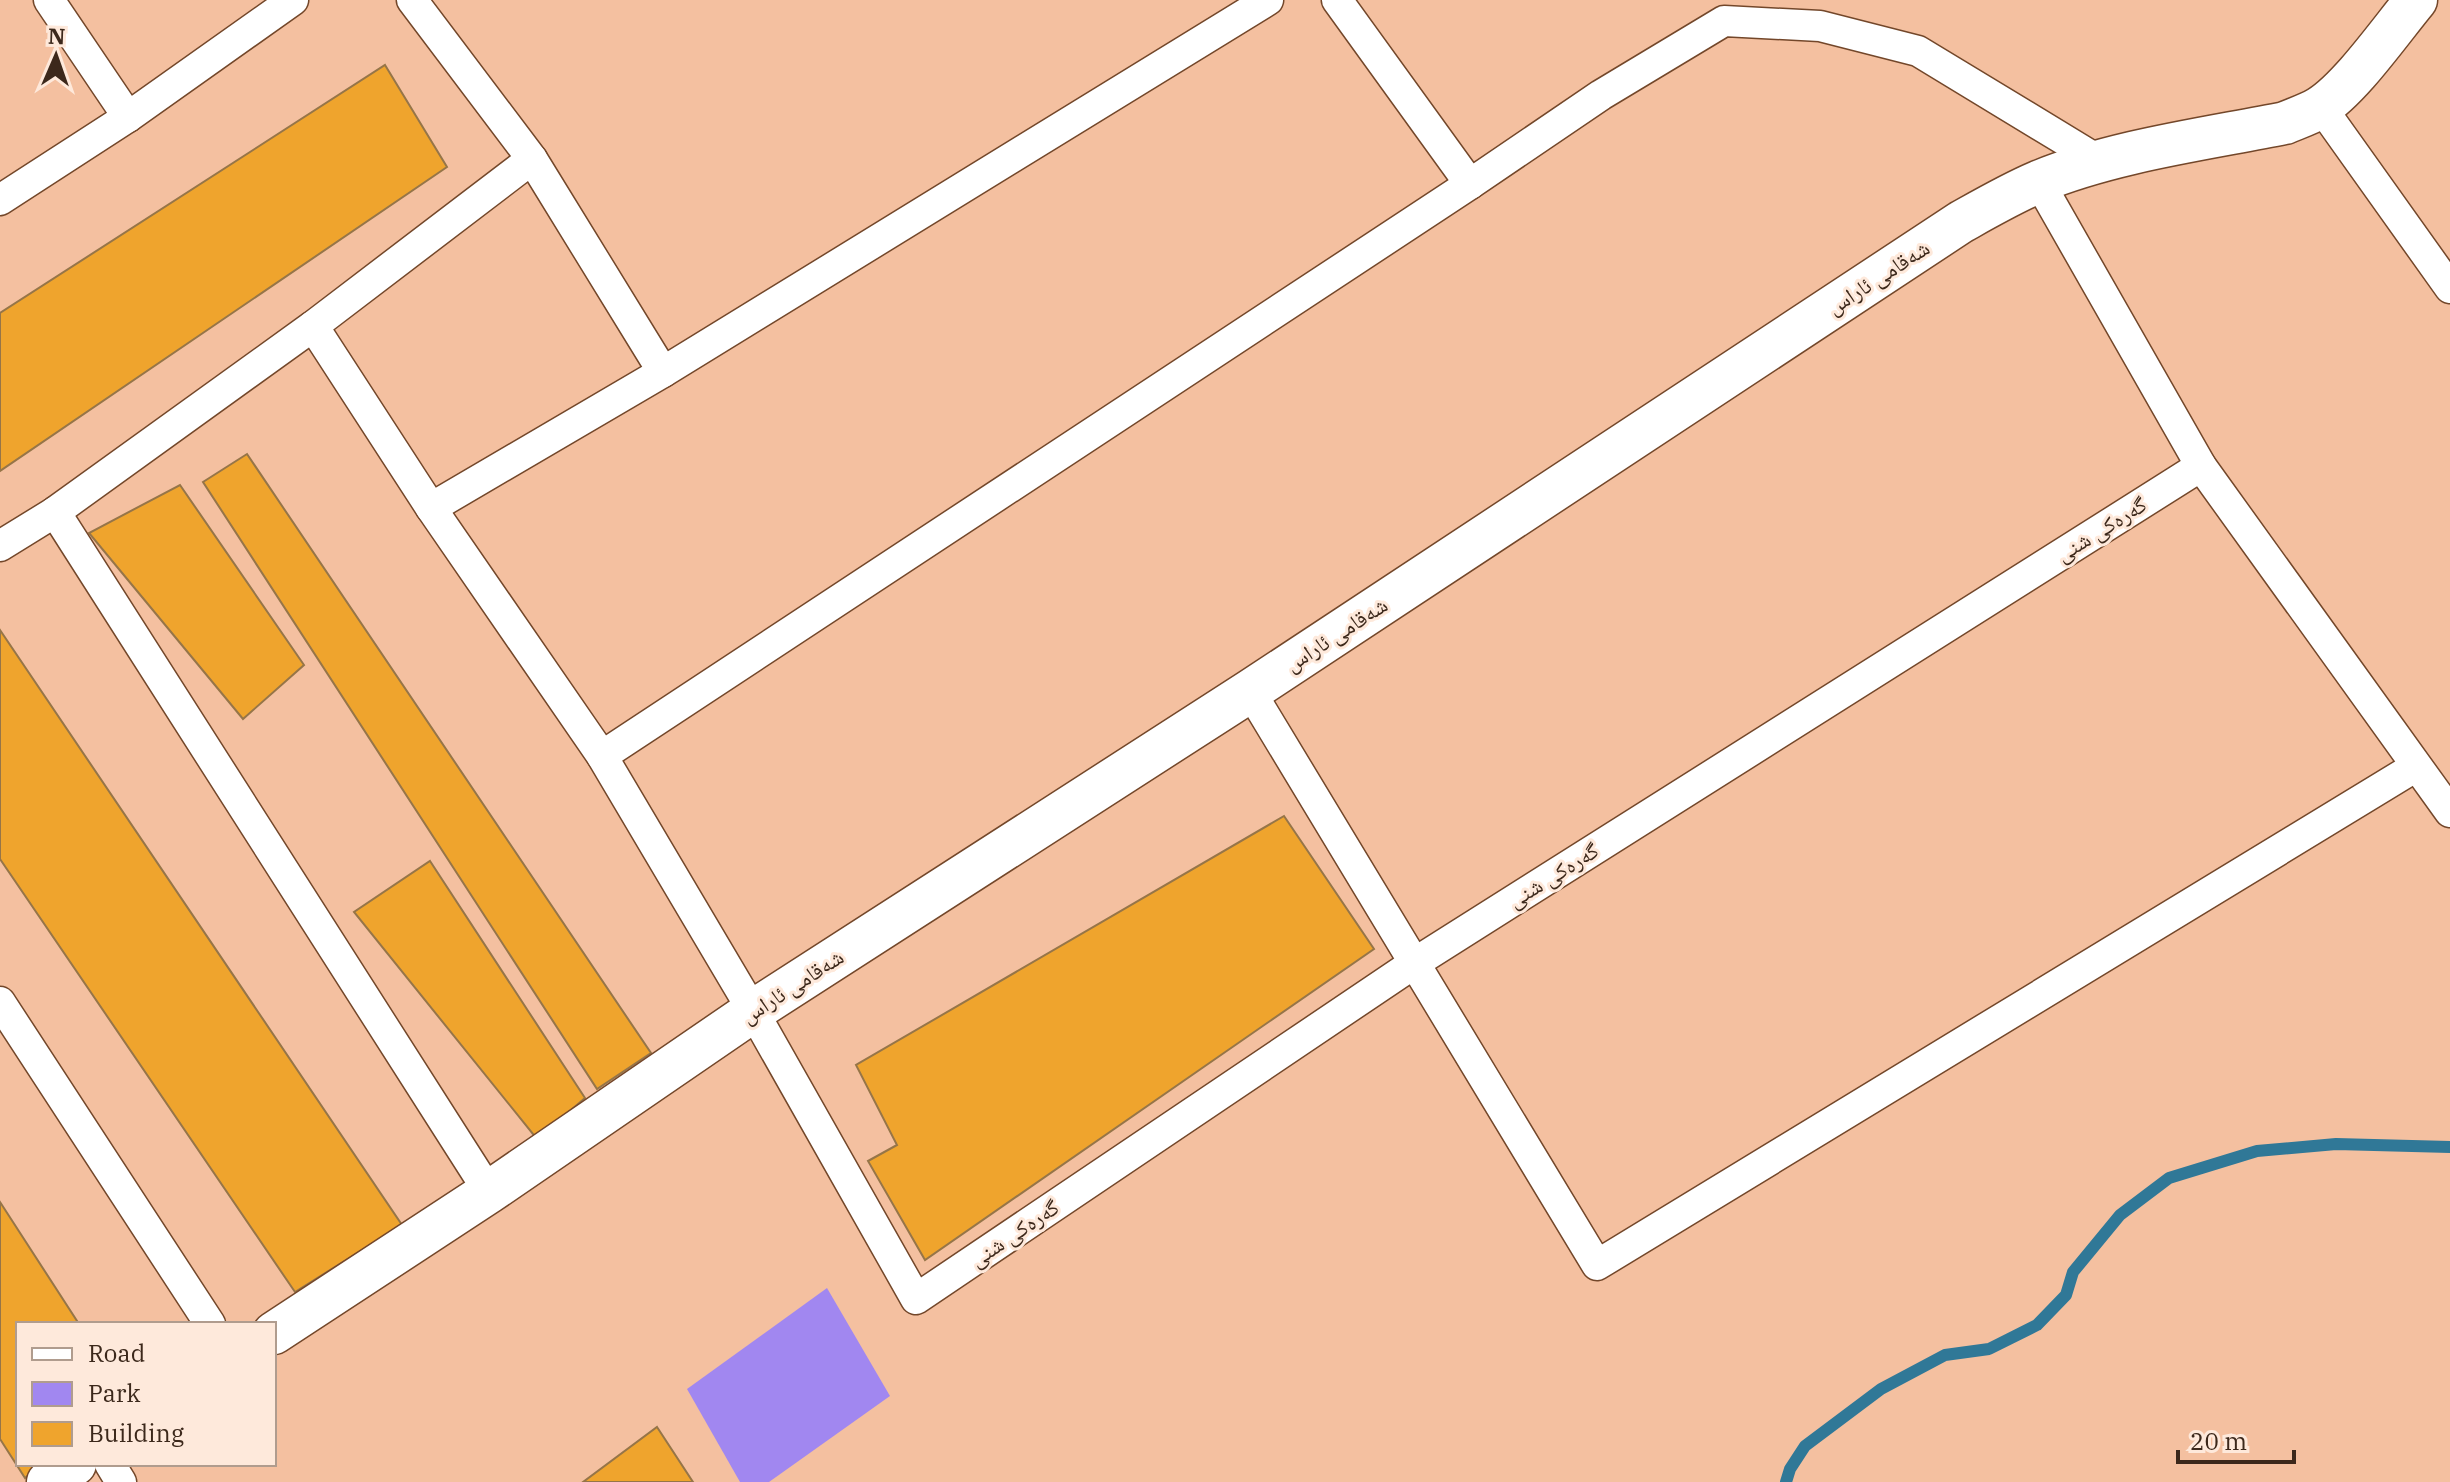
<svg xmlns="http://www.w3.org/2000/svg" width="2450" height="1482" font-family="'IBM Plex Serif','Noto Naskh Arabic',serif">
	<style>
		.green { fill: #a187f0 }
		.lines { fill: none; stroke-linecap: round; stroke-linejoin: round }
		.stream { stroke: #307897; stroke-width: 12 }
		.building { fill: #efa42d; stroke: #967548; stroke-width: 2 }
		.street-casing { stroke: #73472a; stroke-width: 33 }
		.secondary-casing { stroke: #73472a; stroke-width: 45 }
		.street { stroke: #fff; stroke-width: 30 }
		.secondary { stroke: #fff; stroke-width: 42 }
		.labels { text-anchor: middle; stroke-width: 6; stroke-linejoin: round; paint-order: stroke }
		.street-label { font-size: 22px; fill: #3c281b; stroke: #fee9db }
	</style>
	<rect width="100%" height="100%" fill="#f4c0a0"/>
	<path class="green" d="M827,1288L890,1396L769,1482H740L687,1389Z"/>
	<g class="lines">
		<path class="stream" d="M1786,1482L1790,1469L1805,1446L1881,1389L1945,1355L1989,1349L2037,1325L2066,1295L2073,1272L2120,1215L2169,1178L2257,1151L2336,1144L2450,1147"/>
	</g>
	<g class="building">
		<path d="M385,65L447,167L0,471V313Z"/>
		<path d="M247,454L651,1053L597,1089L203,482Z"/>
		<path d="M180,485L304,665L243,719L89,533Z"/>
		<path d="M0,630L402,1225L295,1292L0,859Z"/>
		<path d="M1284,816L1374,949L925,1260L868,1161L897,1145L856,1065Z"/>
		<path d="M430,861L585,1098L537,1139L354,912Z"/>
		<path d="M0,1202L79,1324H18V1464H42L25,1478L0,1439Z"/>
		<path d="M657,1427L693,1482H583Z"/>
	</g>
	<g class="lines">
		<defs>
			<g id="street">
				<path d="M49,0L128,117"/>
				<path d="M412,0L532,159L663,372"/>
				<path d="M1337,0L1470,184"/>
				<path d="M2321,107L2450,288"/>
				<path d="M2039,182L2201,466L2450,812"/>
				<path d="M0,200L128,117L293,0"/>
				<path d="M313,326L431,508L602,756L753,1011L916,1299L1413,964L2201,466"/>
				<path d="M431,508L663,372L1268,0"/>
				<path d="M55,512L489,1192"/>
				<path d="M0,546L55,512L313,326L532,159"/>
				<path d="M1250,691L1597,1265L2415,767"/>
				<path d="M602,756L1470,184L1601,95L1724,21L1820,26L1918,51L2101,162"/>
				<path d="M0,1002L210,1324"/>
				<path d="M110,1464L121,1482"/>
			</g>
			<g id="secondary">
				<path d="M274,1333L489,1192L753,1011L1250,691L1961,222C1986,208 2012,193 2038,182C2113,151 2205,139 2285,123C2297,118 2309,114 2319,108C2351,88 2391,30 2416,0"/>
				<path d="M48,1482L75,1464"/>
			</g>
		</defs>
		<use href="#street" class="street-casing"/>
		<use href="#secondary" class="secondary-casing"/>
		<use href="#street" class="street"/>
		<use href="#secondary" class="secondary"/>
	</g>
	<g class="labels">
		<g class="street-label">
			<text transform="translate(1878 277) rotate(-33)" y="8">شەقامی ئاراس</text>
			<text transform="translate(2101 529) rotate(-32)" y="8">گەرەکی شنی</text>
			<text transform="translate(1336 634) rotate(-33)" y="8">شەقامی ئاراس</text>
			<text transform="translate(1553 875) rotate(-32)" y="8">گەرەکی شنی</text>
			<text transform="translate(792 986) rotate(-33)" y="8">شەقامی ئاراس</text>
			<text transform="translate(1014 1233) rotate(-34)" y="8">گەرەکی شنی</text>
		</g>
	</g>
	<rect x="16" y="1322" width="260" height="144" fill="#fee9db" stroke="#b09c8e" stroke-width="2"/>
	<rect x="32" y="1348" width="40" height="12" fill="#ffffff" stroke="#b09c8e" stroke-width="2"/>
	<text x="88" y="1362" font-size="24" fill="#3c281b">Road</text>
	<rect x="32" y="1382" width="40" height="24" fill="#a187f0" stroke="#b09c8e" stroke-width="2"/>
	<text x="88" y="1402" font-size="24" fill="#3c281b">Park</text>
	<rect x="32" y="1422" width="40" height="24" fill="#efa42d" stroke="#b09c8e" stroke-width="2"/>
	<text x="88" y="1442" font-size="24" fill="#3c281b">Building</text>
	<g transform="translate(56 56) rotate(2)" stroke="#fee9db" stroke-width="6" paint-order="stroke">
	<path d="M0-6L14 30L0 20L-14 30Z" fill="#3c281b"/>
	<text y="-12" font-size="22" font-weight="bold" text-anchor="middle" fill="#3c281b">N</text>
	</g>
	<path d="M2178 1450v12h116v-12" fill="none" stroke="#3c281b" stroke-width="4"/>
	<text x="2190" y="1450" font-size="24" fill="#3c281b" stroke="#fee9db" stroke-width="6" paint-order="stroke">20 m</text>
</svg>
